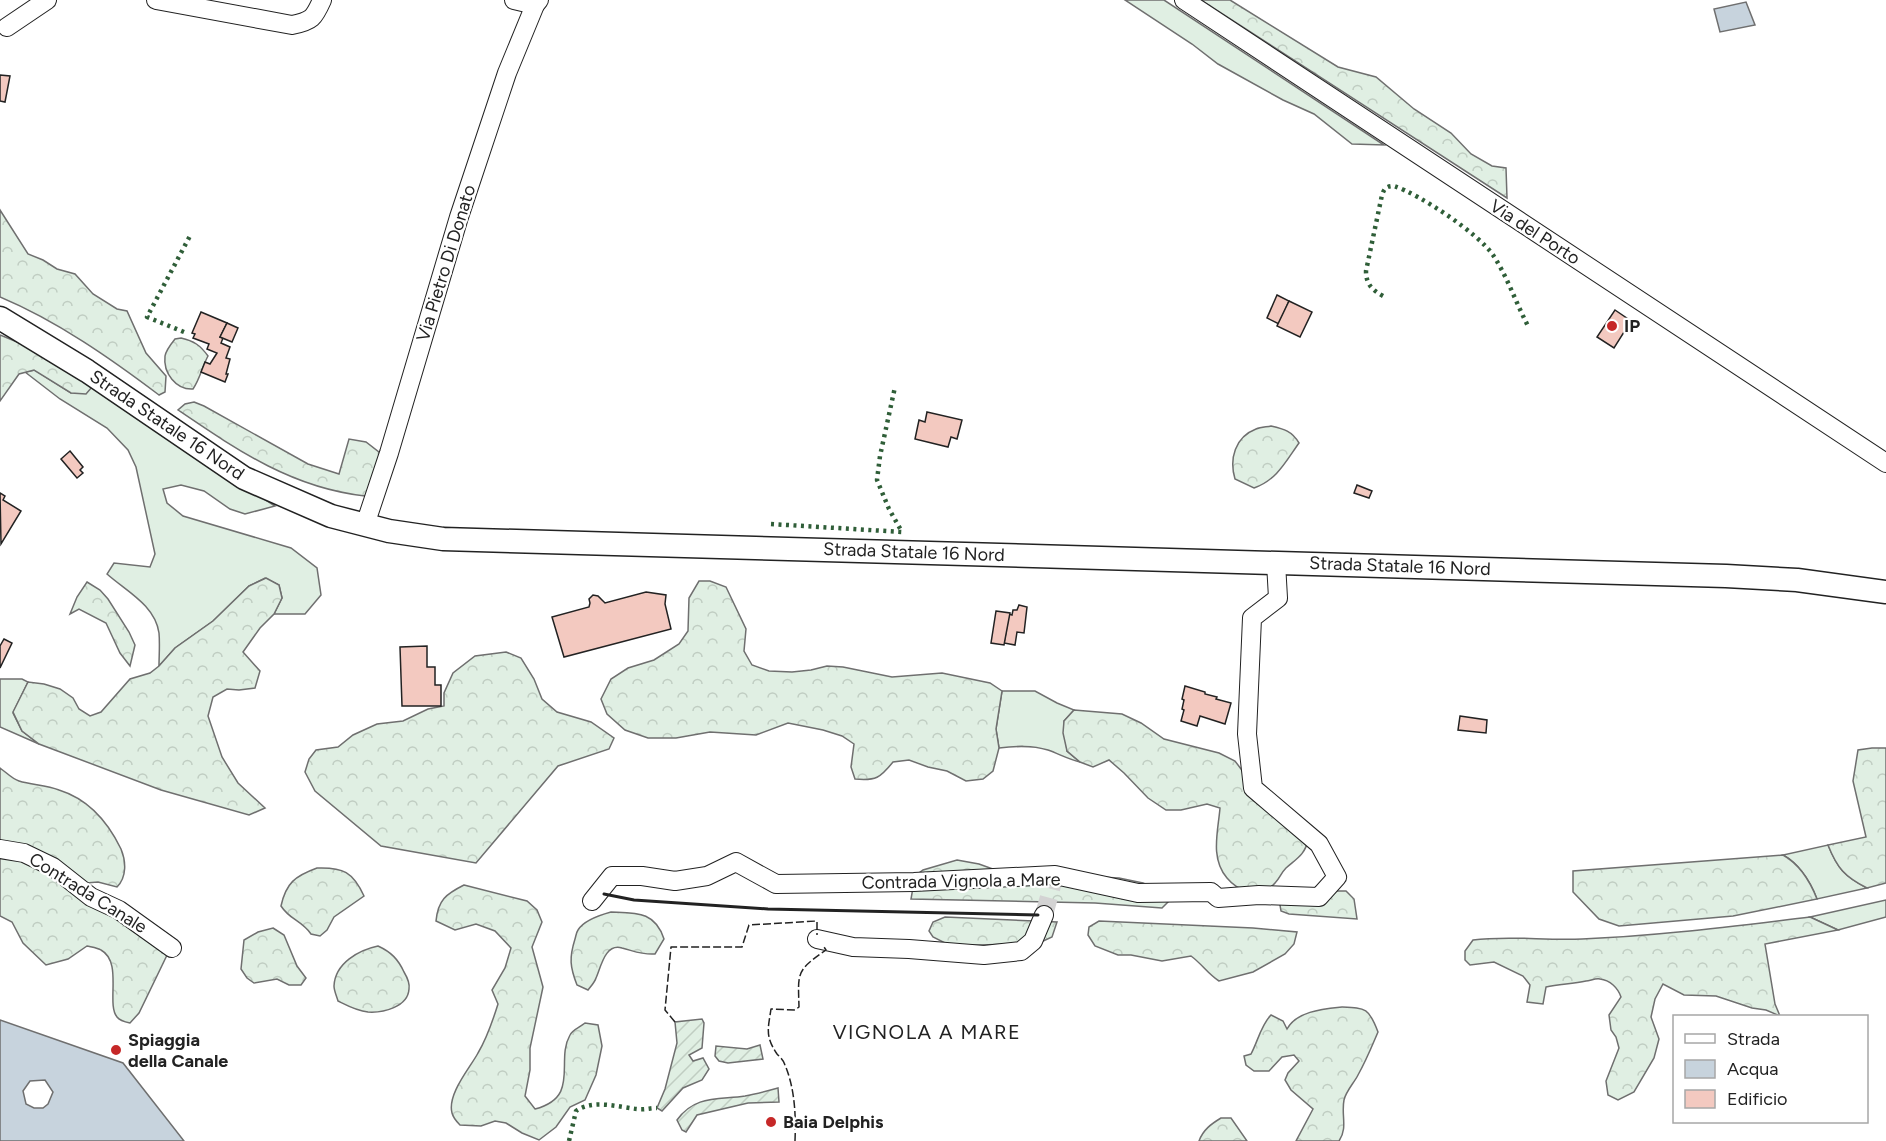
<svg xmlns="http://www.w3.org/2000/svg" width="1886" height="1141" font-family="Figtree,sans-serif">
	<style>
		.grass { fill: #e0efe3; stroke: #6f6f6f; stroke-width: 1.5 }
		.forest { fill: url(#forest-crowns); stroke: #6f6f6f; stroke-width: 1.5 }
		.garden { fill: url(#garden-furrows); stroke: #6f6f6f; stroke-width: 1.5 }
		.water { fill: #c7d3dd; stroke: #6f6f6f; stroke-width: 1.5; fill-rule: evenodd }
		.building { fill: #f3c9c0; stroke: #222; stroke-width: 1.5 }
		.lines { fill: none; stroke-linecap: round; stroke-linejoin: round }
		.minor-tunnel { stroke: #d3d3d3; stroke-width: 18; stroke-dasharray: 18 9; stroke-linecap: butt }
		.minor-casing { stroke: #222; stroke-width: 20 }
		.major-casing { stroke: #222; stroke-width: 25 }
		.minor { stroke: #fff; stroke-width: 18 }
		.major { stroke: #fff; stroke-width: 22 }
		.hedge { stroke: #2f5e38; stroke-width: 4.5; stroke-dasharray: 3 4.5; stroke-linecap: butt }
		.fence { stroke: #222; stroke-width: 1.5; stroke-dasharray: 8 3; stroke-linecap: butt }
		.wall { stroke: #222; stroke-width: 3 }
		.poi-dot { fill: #c62828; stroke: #fff; stroke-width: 2 }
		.labels { text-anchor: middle; stroke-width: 4.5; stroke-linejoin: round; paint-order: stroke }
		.street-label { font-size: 18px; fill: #222; stroke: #fff }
		.poi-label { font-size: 18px; font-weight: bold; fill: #222; stroke: #fff; text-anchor: start }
		.neighbourhood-label { font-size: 20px; letter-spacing: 1.5px; fill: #222; stroke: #fff }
	</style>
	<defs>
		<pattern id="forest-crowns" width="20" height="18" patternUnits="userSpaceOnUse" patternTransform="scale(1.5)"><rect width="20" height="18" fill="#e0efe3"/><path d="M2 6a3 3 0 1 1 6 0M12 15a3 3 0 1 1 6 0" fill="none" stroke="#c0cdc2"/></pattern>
		<pattern id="garden-furrows" width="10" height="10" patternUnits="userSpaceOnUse" patternTransform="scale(1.5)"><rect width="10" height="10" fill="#e0efe3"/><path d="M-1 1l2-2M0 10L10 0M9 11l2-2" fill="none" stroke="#c0cdc2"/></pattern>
	</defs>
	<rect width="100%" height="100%" fill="#fff"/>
	<g class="grass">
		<path d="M1125,0H1164L1384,145L1352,144L1314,114L1283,100L1218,64L1192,44Z"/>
		<path d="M35,370L71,393L92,387L275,506L245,514L230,509L204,491L181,485L163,489L167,503L183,516L291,548L317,568L321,595L305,614H274L282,598L279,585L265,578L249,586L213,621L175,648L159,666C159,656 160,644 159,633C155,605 126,591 107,574L114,563L150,567L155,554L136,467L128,450L107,428L60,399L25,372Z"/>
		<path d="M0,679H22L28,682L13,713L22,731L39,744L0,727Z"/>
		<path d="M1002,691H1035L1057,703L1074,710L1064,721L1067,751L1080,762C1068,759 1059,754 1048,750C1032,745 1016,746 999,748L996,729Z"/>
		<path d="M1828,845C1838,869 1844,876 1867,888L1817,899C1810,881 1799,864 1783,855Z"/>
		<path d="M1886,900V917L1838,930L1810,917Z"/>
	</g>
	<g class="forest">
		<path d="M1201,0H1230L1338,67L1376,77L1414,109L1451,133L1471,154L1492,166L1506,168L1507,198Z"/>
		<path d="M0,210L28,254L43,260L57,269L75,274L93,294L117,309L127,311L146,353L166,376L165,392L159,395C110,358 57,321 0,297Z"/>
		<path d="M0,335L22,344L92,387L86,394L71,393L34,370L19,374L0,401Z"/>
		<path d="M181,338C194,341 200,345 208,356C202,367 200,379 193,389C176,390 163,373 165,356C166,350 171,344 175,339Z"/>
		<path d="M194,402L204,406L308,464L339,474L349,439L366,442L384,456L365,496C292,488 237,450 178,410L185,404Z"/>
		<path d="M1271,426C1284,429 1292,431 1299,443C1286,461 1277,480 1254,488L1235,479C1229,459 1235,437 1256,429C1261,427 1267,427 1271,426Z"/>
		<path d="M266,578L279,585L282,598L274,614L260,628L243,652L260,671L255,688L239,690L227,689L213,697L208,716L222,757L238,783L265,808L249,815L161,790L39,744L22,731L13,712L28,682L44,684L60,689L73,698L79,709L90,716L101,712L130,679L150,673L159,666L175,648L213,621L249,586Z"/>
		<path d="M699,581H710L726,587L746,629L744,651L752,665L769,671L792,672L811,670L827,666L843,667L892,677L942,673L990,683L1002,691L996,729L999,748L993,771L983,779L966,781L947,771L928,767L909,760L893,762C880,778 876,781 855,779L851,767L854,744L842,736L823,730L788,723L756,735L710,732L676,738H648L625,730L607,714L601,699L611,679L628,668L654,660L679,644L688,631L689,598Z"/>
		<path d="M87,582L100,590L108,599L129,632L135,645L130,666L120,653L106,623L79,609L70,614L77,597Z"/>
		<path d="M506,652L521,658L534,679L542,699L557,712L591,722L614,738L609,749L558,766L476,863L381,846L315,791L305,772L309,759L316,750L338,747L353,735L377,724L403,721L428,709L444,706V693L453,673L475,656Z"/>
		<path d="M1074,710L1122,714L1141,723L1164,739L1219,753L1235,761L1244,773L1308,840C1305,855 1296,859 1286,868C1279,875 1279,882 1269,888C1263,891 1252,890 1246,890C1238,889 1232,884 1227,878C1210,858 1218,832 1220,808L1207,804L1181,810H1166L1148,798L1124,773L1109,760L1093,767L1080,762L1067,751L1063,733L1064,721Z"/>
		<path d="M1872,748H1886V883L1867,888C1845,877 1837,868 1828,845L1866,837L1853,781L1858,750Z"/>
		<path d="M0,768C6,772 12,779 19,781C32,785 46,785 59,790C88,799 108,822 121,849C126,861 127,877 117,887L98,882L85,883L169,951L139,1013L130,1023C125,1022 120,1021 117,1017C106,1004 123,962 101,950C98,948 91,947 87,946L68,959L46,965L23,943L12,922L0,916Z"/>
		<path d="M1783,855C1799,864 1810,881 1817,899L1733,916L1619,926L1599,919L1573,892V871Z"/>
		<path d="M957,860L979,864L1001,872L1119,878L1143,883L1157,889L1169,901L1162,908L1095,903L911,899L915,876L923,870Z"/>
		<path d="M317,868C343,867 353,872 364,896L334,917L327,930L320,936L311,934C301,920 290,920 281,906C286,883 295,876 317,868Z"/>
		<path d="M464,885L527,901L537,910L542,922L532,947L543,987L530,1048V1070L525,1096L535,1109C581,1097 555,1061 570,1035C572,1030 580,1027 585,1023L598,1025L602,1046L596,1075L585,1100L570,1107L556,1127L539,1140L522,1133L506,1123L495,1121L481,1126L460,1125C457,1122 453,1117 452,1113C447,1094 470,1068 478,1053C487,1038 493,1020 498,1004L492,990L505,968L511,948L495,931L476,924L455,930L436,921C438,900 446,894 464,885Z"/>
		<path d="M1330,891H1346L1354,899L1357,919L1289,914L1281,911L1280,905L1282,901Z"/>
		<path d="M611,912C636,913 655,911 664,939L655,954C642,955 634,951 622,948C605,943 601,967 596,978C595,982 591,986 588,990L577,985C570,967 569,958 575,939C576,936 576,933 578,930C584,920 600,915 611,912Z"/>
		<path d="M945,917L1057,922L1052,937L1039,943L951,946L933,937L929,931L933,922Z"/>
		<path d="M1810,917L1838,930L1765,944L1775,1004L1780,1016L1766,1010L1752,1008L1716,996L1684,995L1663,984L1655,999L1651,1017L1659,1039L1654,1058L1634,1092L1618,1100L1608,1095L1606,1081L1619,1048L1616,1037L1611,1030L1609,1015L1621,997C1618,988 1610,980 1600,979C1595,978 1590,981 1586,981C1572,984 1559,984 1546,987L1543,1004L1527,1002L1530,985L1523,976L1494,962L1470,965L1465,960V951L1473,940C1509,935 1546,941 1582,939C1659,936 1734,926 1810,917Z"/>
		<path d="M1099,921L1253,928L1297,932L1294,944L1285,954L1253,972L1219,981C1208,974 1202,964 1191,956L1162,961L1131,955H1118L1095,946L1088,935L1089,927Z"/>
		<path d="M273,928L284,935L297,966L306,978L301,985H289L277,979L254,983L247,978L241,969L244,940L258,932Z"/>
		<path d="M378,946C391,952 398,959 404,972C407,977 410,983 409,989C408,1007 383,1013 368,1012C357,1011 348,1006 338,1001C337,997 334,991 334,986C335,963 359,950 378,946Z"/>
		<path d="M1342,1007C1366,1008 1369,1008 1378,1032C1372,1046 1366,1061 1358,1075C1354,1083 1346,1091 1344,1100C1341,1115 1348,1128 1339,1141H1296L1313,1109L1291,1090L1285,1080L1288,1073L1299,1061L1294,1055L1282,1057L1269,1071H1254L1246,1065L1244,1056L1251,1054C1258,1041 1261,1025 1271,1015L1283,1021L1287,1029C1297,1011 1323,1009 1342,1007Z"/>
		<path d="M1221,1118H1231L1247,1141H1199C1203,1130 1211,1124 1221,1118Z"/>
	</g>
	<g class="garden">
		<path d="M702,1019L704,1023L702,1048L689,1055L693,1061L703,1058L709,1069L702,1080L683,1088L662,1111L657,1108L665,1089L677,1043L675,1022Z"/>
		<path d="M760,1045L763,1059L728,1063L719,1061L715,1056L716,1046L747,1049Z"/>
		<path d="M778,1088L779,1102L748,1103L697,1115L686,1132L682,1130L677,1120C695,1095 718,1100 745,1096C756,1094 767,1091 778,1088Z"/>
	</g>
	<g class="water">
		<path d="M1746,2L1755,25L1720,32L1714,9Z"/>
		<path d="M0,1020L123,1063L184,1141H0ZM45,1080L53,1092L48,1104L43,1108H34L26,1104L23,1091L30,1081Z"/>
	</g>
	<g class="building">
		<path d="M0,75L10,76L5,102L0,101Z"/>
		<path d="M1277,295L1289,301L1279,324L1267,318Z"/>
		<path d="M1289,301L1312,312L1300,337L1277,326Z"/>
		<path d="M1615,310L1631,321L1614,348L1597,337Z"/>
		<path d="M201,312L227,323L220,337L223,338L221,343L230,347L226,358L230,359L226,374H228L225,382L201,372L205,362L210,364L217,353L207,349L209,344L193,338L195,334L192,333Z"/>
		<path d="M227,323L238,328L232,342L220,337Z"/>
		<path d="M927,412L962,420L957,439L951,437L948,447L915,439L919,420L925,422Z"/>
		<path d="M70,451L83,467L80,470L83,473L77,478L61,459Z"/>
		<path d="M1357,485L1372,491L1369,498L1354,493Z"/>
		<path d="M0,493L5,496L3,500L21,511L1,544Z"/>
		<path d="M646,592L666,595L665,604L671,629L564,657L552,617L589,607L590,603L589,599L593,595L598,596L605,603Z"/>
		<path d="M1019,605L1027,607L1024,633L1017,632L1015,645L1004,643L1009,614L1012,615L1013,610H1017Z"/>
		<path d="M996,611L1010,613L1004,645L991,643Z"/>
		<path d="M4,639L12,643L0,668V646Z"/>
		<path d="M427,646V667H435V685H441V706H402L400,647Z"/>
		<path d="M1185,686L1205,692V694L1217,697L1216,699L1231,703L1225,724L1200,716L1197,726L1181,721L1184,710L1182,709L1184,700L1182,699Z"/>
		<path d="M1460,716L1487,720L1486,733L1458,730Z"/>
	</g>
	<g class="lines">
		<path class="minor-tunnel" d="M1044,915L1055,875"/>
		<defs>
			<g id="minor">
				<path d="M156,0L292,25C312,21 314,18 322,0"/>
				<path d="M514,0L535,5"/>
				<path d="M1184,0L1886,463"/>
				<path d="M7,27L47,0"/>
				<path d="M365,525L389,453L459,217L507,73L535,5L539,0"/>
				<path d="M0,849L24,853L53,867L91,897L119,910L172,948"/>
				<path d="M592,901L612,876H642L675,881L707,876L736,862L776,884L914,882L1055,875L1138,893L1211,892L1218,898L1259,895L1319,897L1337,877L1319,844L1253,788L1247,734L1252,618L1278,598L1276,563"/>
				<path d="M817,939L853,947L909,949L984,955L1021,951L1033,941L1044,915"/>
			</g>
			<path id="major" d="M0,318L87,371L244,478L331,516L389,531L443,539L1726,576L1797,580L1886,592"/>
		</defs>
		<use href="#minor" class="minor-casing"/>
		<use href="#major" class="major-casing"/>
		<use href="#minor" class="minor"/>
		<use href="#major" class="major"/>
		<g class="hedge">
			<path d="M1383,296C1372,290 1366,284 1366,271L1382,195C1384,189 1386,186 1394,186C1419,194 1478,233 1493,255C1507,276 1516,303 1528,326"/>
			<path d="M184,332L147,317L191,234"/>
			<path d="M771,524L902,532L889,509L877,480L880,456L895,387"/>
			<path d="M569,1141L576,1111C593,1099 618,1107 637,1109C644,1110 650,1108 657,1108"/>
		</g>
		<g class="fence">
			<path d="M675,1022L665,1010L671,947H742L749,925L817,921V935"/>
			<path d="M795,1141C796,1116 795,1089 785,1065C784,1061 780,1057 777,1054C765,1036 768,1029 771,1009L795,1010L799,1007C798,972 796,971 826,950L824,947"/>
		</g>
		<path class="wall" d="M604,894L634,900L768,909L1038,915"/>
	</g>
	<g class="poi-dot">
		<circle cx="1612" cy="326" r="6"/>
		<circle cx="116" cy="1050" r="6"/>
		<circle cx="771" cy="1122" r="6"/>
	</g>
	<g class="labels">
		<g class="street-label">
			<text transform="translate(1535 232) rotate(33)" y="6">Via del Porto</text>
			<text transform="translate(446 263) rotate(-73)" y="6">Via Pietro Di Donato</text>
			<text transform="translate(167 425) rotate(34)" y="6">Strada Statale 16 Nord</text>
			<text transform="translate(914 552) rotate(2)" y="6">Strada Statale 16 Nord</text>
			<text transform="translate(1400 566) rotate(2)" y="6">Strada Statale 16 Nord</text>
			<text transform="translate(961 881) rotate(-1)" y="6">Contrada Vignola a Mare</text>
			<text transform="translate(88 893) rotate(32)" y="6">Contrada Canale</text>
		</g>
		<g class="poi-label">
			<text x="1624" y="332">IP</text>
			<text x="128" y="1046">Spiaggia<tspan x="128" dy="21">della Canale</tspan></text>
			<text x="783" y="1128">Baia Delphis</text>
		</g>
		<g class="neighbourhood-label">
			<text x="927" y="1039">VIGNOLA A MARE</text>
		</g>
	</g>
	<rect x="1673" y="1015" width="195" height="108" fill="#ffffff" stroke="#a7a7a7" stroke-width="1.5"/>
	<rect x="1685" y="1034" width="30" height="9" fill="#ffffff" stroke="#a7a7a7" stroke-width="1.5"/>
	<text x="1727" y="1045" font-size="18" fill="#222222">Strada</text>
	<rect x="1685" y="1060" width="30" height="18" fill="#c7d3dd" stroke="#a7a7a7" stroke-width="1.5"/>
	<text x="1727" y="1075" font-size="18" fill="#222222">Acqua</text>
	<rect x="1685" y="1090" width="30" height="18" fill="#f3c9c0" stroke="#a7a7a7" stroke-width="1.5"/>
	<text x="1727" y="1105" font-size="18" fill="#222222">Edificio</text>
</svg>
